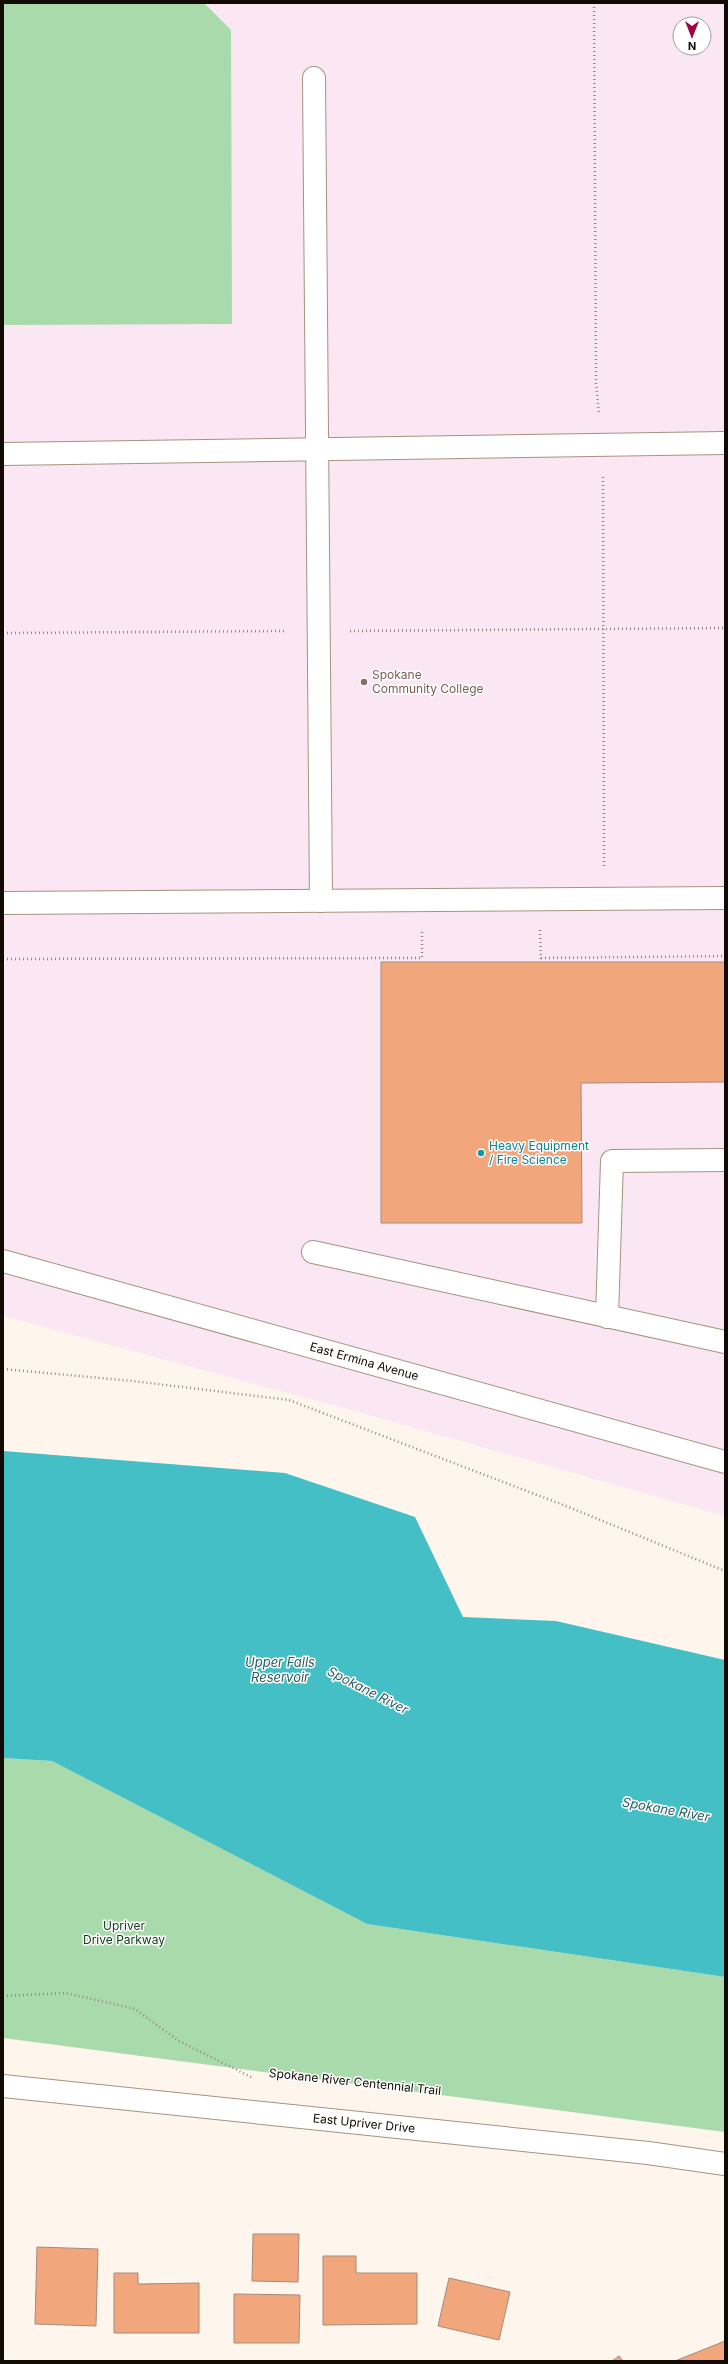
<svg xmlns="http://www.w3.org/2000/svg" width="728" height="2364" font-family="Inter,sans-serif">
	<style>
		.education { fill: #fbe6f4; fill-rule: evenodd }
		.green { fill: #a9daac }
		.water { fill: #43bfc5 }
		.building { fill: #f2a67b; stroke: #a48b7d }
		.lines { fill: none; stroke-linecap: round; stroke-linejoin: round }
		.minor-casing { stroke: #a6937f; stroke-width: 24 }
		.path { stroke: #918a82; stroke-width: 2.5; stroke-dasharray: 1 3; stroke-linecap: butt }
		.minor { stroke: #fff; stroke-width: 22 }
		.education-dot { fill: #8d6e63; stroke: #fff; stroke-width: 1.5 }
		.culture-dot { fill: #0f9aa8; stroke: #fff; stroke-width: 1.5 }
		.labels { text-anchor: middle; stroke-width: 3; stroke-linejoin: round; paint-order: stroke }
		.education-label { font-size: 12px; fill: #785e54; stroke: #fff; text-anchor: start }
		.culture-label { font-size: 12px; fill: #0d838f; stroke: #fff; text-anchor: start }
		.street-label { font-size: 12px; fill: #110b04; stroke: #fff }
		.park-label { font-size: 12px; fill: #13411a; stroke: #fff }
		.water-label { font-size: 13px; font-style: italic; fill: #2b5e61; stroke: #fff }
	</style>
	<rect width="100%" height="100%" fill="#fef5ed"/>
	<path class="education" d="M3,3H725V1516L362,1413L3,1316ZM680,24H704V48H680Z"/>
	<g class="green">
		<path d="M3,3H204L231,30L232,324L3,325Z"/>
		<path d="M3,1758L52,1761L367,1924L725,1977V2132L3,2038Z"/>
	</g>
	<path class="water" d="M3,1451L285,1473L415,1517L463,1617L556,1621L725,1660V1977L367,1924L52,1761L3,1758Z"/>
	<g class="building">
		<path d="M381,962H725V1082L581,1083L582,1223H381Z"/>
		<path d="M253,2234H299L298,2282L252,2281Z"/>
		<path d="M37,2247L98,2249L96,2326L35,2324Z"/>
		<path d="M323,2256H356V2273H417V2324L323,2325Z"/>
		<path d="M114,2273H138V2284L199,2283V2333H114Z"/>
		<path d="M449,2278L510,2292L499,2340L438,2326Z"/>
		<path d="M234,2294L300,2295L299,2343H234Z"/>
		<path d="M725,2341V2361H675Z"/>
		<path d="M619,2356L623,2361H612Z"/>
	</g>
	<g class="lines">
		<defs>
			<g id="minor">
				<path d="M314,78L321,901"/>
				<path d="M3,454L725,443"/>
				<path d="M3,903L725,898"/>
				<path d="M313,1252L725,1342"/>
				<path id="s1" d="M3,1261L725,1462"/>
				<path d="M607,1317L612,1161L725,1160"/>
				<path id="s2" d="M3,2086L648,2153L725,2164"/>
			</g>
		</defs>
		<use href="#minor" class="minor-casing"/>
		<g class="path">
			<path d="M594,3L596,382L599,414"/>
			<path d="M603,477L604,868"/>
			<path d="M350,631L725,628"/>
			<path d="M3,633L287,631"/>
			<path d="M540,930L541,958L725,956"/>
			<path d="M3,959L422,958V931"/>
			<path d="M3,1369L133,1381L289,1400L566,1506L725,1571"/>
			<path d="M3,1996L66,1993L135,2009L179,2041L253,2078"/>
		</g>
		<use href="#minor" class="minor"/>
	</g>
	<circle class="education-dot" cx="364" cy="682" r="4"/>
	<circle class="culture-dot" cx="481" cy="1153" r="4"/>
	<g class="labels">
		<g class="education-label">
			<text x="372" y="679">Spokane<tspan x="372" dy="14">Community College</tspan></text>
		</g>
		<g class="culture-label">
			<text x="489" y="1150">Heavy Equipment<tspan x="489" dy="14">/ Fire Science</tspan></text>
		</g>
		<g class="street-label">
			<text dy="4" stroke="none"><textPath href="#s1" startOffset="375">East Ermina Avenue</textPath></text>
			<text transform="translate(355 2082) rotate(6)" y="4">Spokane River Centennial Trail</text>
			<text dy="4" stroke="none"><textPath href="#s2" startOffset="363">East Upriver Drive</textPath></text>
		</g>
		<g class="park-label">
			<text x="124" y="1930">Upriver<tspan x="124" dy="14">Drive Parkway</tspan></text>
		</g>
		<g class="water-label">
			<text x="280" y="1667">Upper Falls<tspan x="280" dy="15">Reservoir</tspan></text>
			<text transform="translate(368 1690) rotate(27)" y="5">Spokane River</text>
			<text transform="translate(666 1809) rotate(10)" y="5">Spokane River</text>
		</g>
	</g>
	<rect width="728" height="2364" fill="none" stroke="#110b04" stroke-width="8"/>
	<g transform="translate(692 36) rotate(180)"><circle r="19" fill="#ffffff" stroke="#a09d9b"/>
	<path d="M0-3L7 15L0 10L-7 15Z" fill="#9f0246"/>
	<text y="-6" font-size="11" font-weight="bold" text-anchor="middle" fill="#110b04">N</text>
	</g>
</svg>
